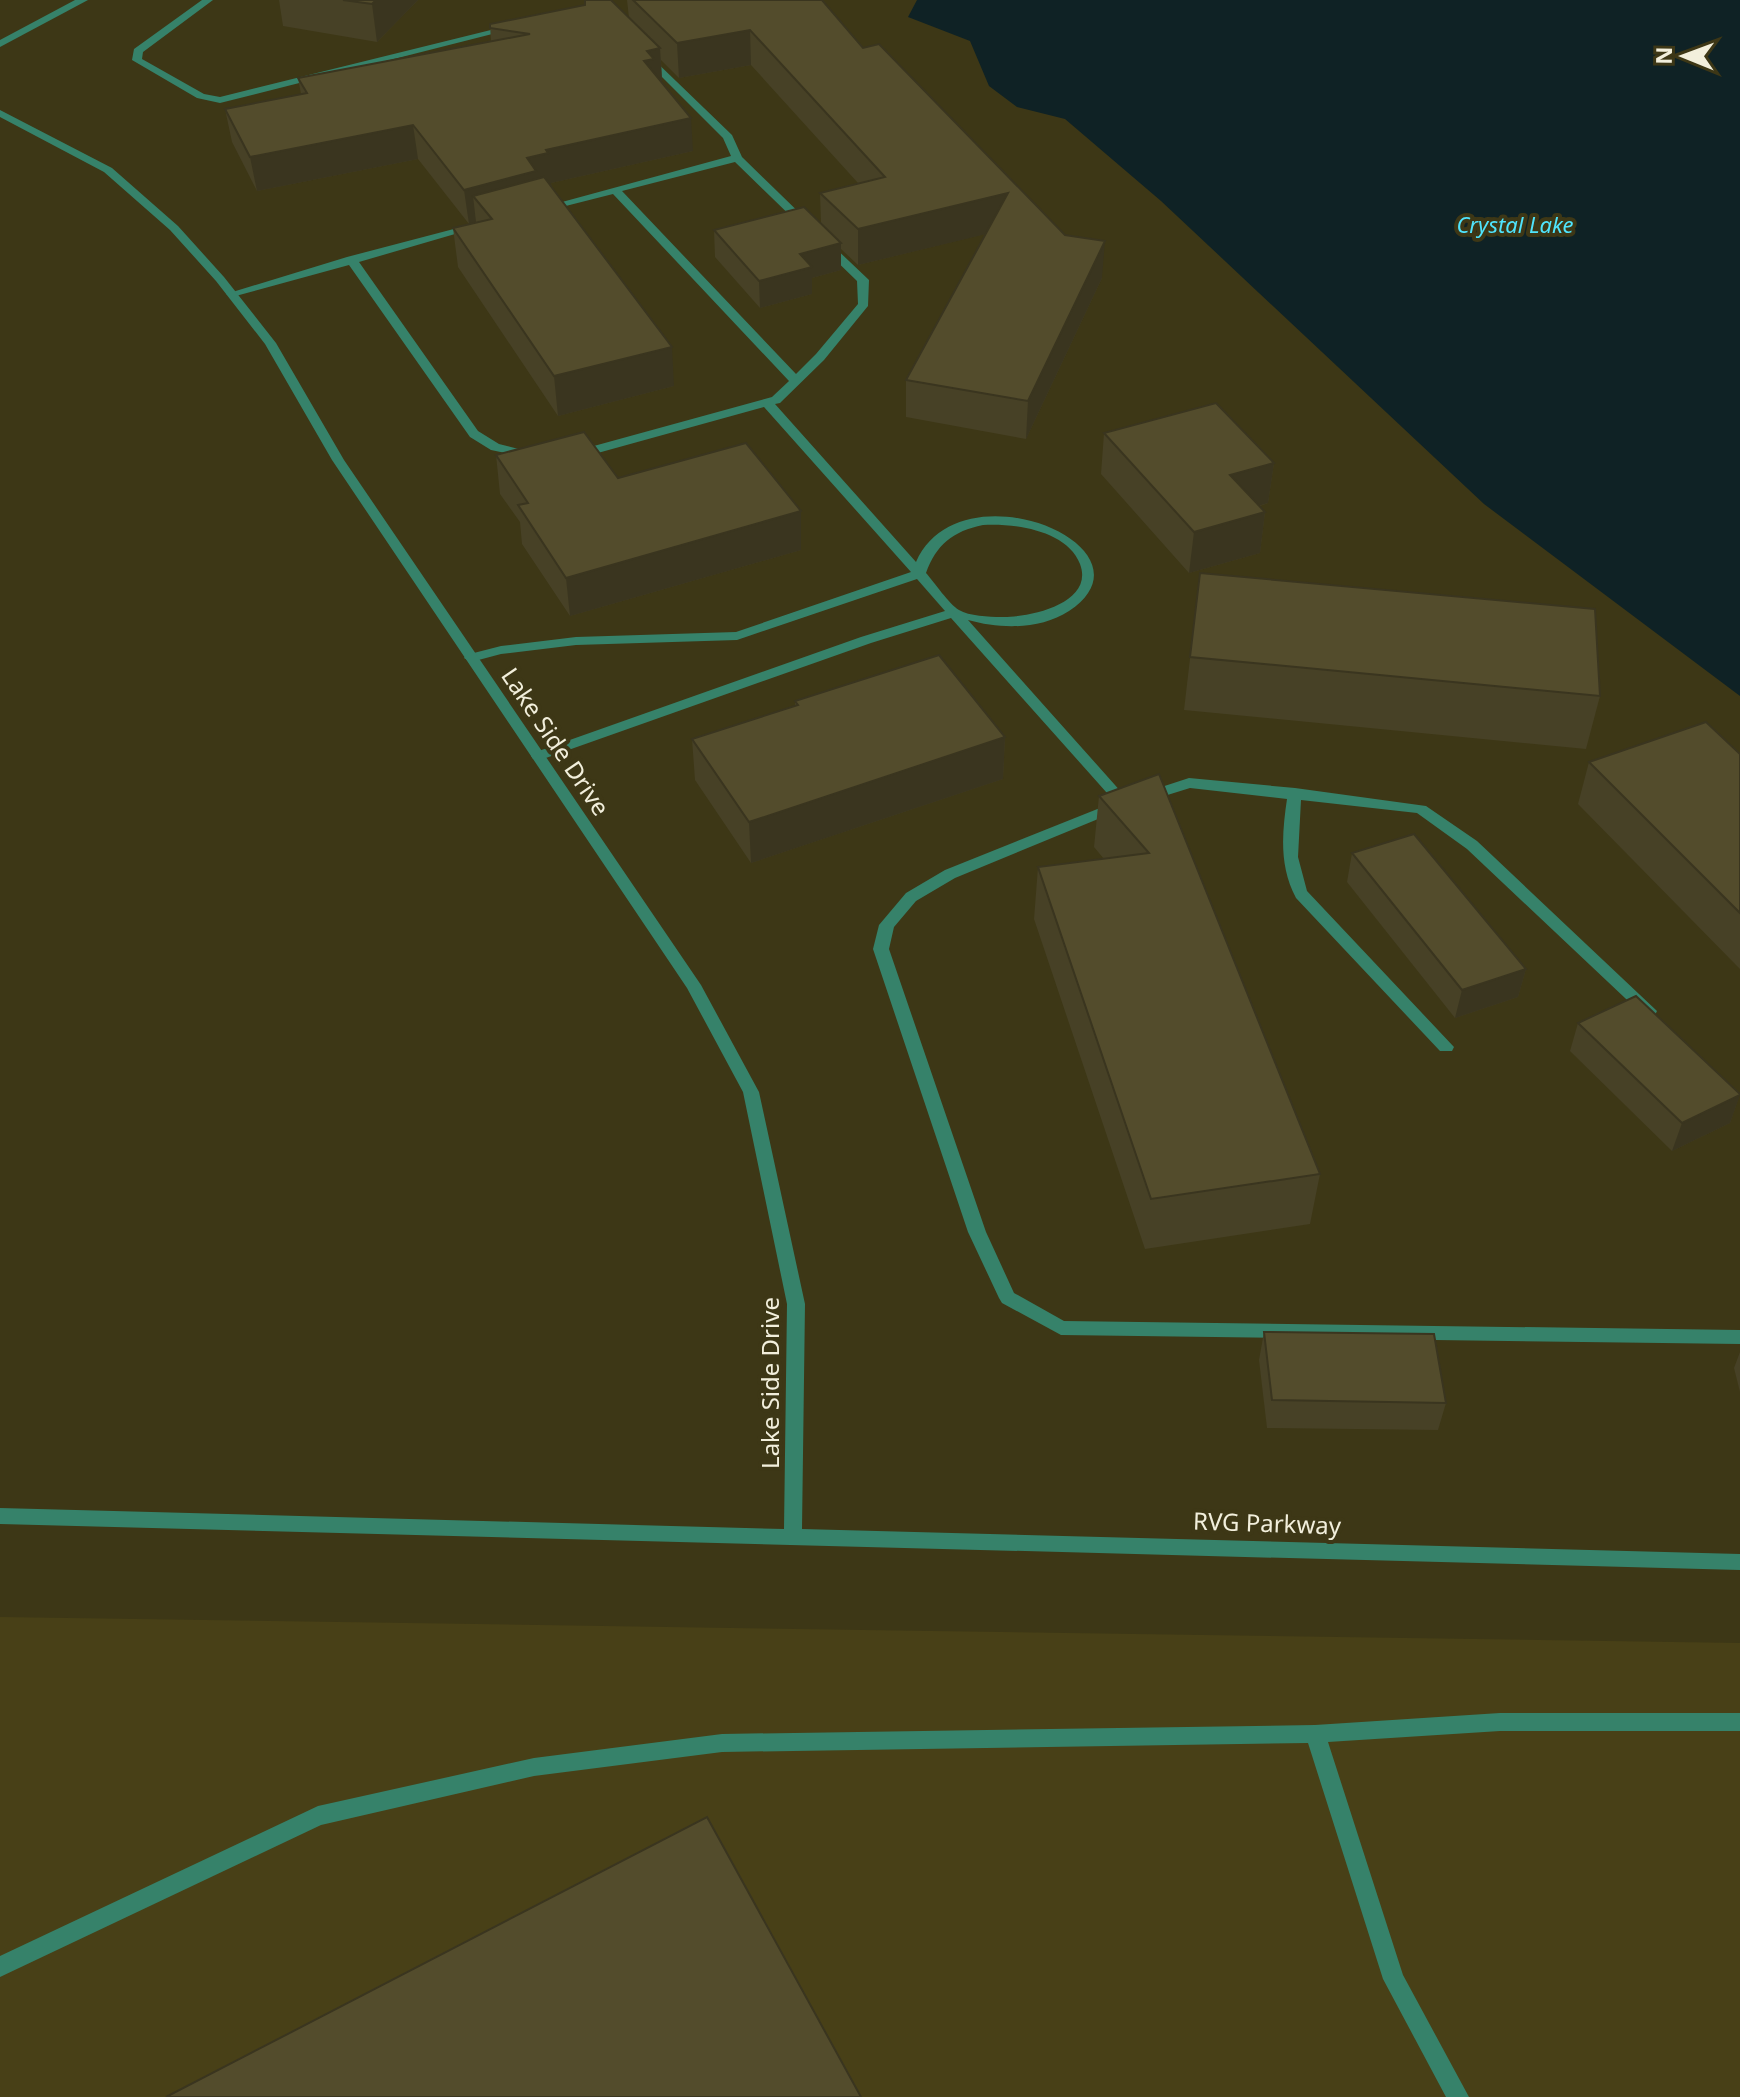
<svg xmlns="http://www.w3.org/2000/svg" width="1740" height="2097" font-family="'Noto Sans',sans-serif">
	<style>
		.built { fill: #484017 }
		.water { fill: #0f2225 }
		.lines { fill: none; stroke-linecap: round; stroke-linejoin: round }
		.service { fill: #36826a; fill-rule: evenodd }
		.minor { fill: #36826a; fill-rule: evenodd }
		.wall { fill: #474126 }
		.shaded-wall { fill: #3a351f }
		.building { fill: #534c2c; stroke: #3a351f; stroke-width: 2 }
		.labels { text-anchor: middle; stroke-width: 8; stroke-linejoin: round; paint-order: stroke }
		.far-water-label { font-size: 22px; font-style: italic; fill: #4fe4fd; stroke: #3d3716 }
		.street-label { font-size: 24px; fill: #f2efdc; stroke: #3d3716 }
	</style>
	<rect width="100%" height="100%" fill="#3d3716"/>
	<path class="built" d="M0,1617L1740,1643V2097H0Z"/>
	<path class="water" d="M917,0H1740V696L1484,504L1161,201L1065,119L1017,107L989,86L970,41L908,17Z"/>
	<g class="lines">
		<g class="service">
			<path d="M202,0H213L143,52L142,59L204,94L220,97L511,25L516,28L220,103L197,98L132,60L134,49Z"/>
			<path d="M648,54L732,135L742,157L813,226L803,228L735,162L622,191L796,374L816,354L858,304L857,281L822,247V243H830L869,280L868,306L824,360L780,403L775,404L916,562C960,462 1164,548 1069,611C1040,630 1000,629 968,620L1131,803L1120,810L955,878L916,901L894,927L889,949L986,1232L1014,1293L1064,1321L1740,1330V1344L1061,1335L1002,1303L999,1298L968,1232L873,949L879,925L906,893L945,870L1115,802L951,618L871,643L543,759H533L531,756L533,753L861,637L945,611L917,579L737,640L576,645L501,654L471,662L464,658L466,655L501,646L576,637L736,632L911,572L764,407L576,459L570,455L572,452L772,397L789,381L613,194L546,211L540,208L731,156L723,138L644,59L643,57ZM983,525C1013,523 1067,530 1080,564C1095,604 1028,618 1001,617C989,617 969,616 959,610C949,604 934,582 926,573C936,545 953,531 983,525Z"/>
			<path d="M469,225L479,227L359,262L478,431L499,444L534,453V459L491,450L470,437L349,265L232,297L226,294L347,257Z"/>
			<path d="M1189,778L1295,788L1426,806L1477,841L1657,1011L1655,1015H1643L1467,849L1417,813L1301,800L1298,857L1307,891L1454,1047L1452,1051H1440L1296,898C1279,866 1282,833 1287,799L1190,788L1145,802L1138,797L1140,794Z"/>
			<path d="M1500,1713H1740V1731H1500L1328,1742L1403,1975L1469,2097H1446L1383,1979L1308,1743L722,1752L534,1776L321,1825L0,1977V1956L318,1806L534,1758L722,1734L1315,1725Z"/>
		</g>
		<g class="minor">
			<path d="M75,0H88L0,47V40Z"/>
			<path d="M0,110L112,168L178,226L224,277L276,343L344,460L701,985L759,1092L805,1304L802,1529L1740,1554V1570L0,1524V1508L784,1529L787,1304L743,1092L687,988L332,460L265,344L216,281L170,230L104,172L0,117Z"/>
		</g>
	</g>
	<g class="wall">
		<path d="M279,0H418L377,42L283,26Z"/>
		<path d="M627,0H822L863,48L1102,278L1026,439L906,417V380L985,234L858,265L841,249V270L812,278V294L760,308L715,257L714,230L821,223L820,193L858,183L751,65L679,78L661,60L662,81L661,82L693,151L551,183L552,187L674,386L558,416L458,267L453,228L476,223V222L469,224L418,159L257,191L232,142L225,109L301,94L298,78L491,42L490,24L629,18Z"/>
		<path d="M1104,433L1274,463L1268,503L1260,506L1265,512L1260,553L1189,573L1101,474Z"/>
		<path d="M496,455L801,511V550L570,616L522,544L520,522L500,494Z"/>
		<path d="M1200,573L1600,696L1586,749L1184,710Z"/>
		<path d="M795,701L1005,737L1003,779L751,863L695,780L692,739L795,706Z"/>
		<path d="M1740,754V969L1578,804L1589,762Z"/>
		<path d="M1159,774L1320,1174L1310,1224L1145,1249L1034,919L1038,867L1104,859L1094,847L1099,796Z"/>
		<path d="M1352,853L1526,969L1518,997L1455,1018L1347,882Z"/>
		<path d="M1578,1023L1740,1094L1730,1123L1672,1151L1570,1051Z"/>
		<path d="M1264,1332L1446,1403L1438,1430L1267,1428L1259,1360Z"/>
		<path d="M1740,1352V1392L1734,1368Z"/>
	</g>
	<g class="shaded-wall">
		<path d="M376,0H418L377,42L372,4Z"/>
		<path d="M750,30L751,65L679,78L677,43Z"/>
		<path d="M660,48L662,81L655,83L644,61L647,51Z"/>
		<path d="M691,118L693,151L551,183L552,187L473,196L476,222L469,224L464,190L527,158L546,150Z"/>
		<path d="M413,125L418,159L257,191L250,157Z"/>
		<path d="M1008,193L1007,229L858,265V229Z"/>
		<path d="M1105,241L1102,278L1026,439L1028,401Z"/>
		<path d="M841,243V270L812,278V294L760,308L759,281L800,254Z"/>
		<path d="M672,347L674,386L558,416L554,376Z"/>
		<path d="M1274,463L1268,503L1225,516L1230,475Z"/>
		<path d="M801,511V550L570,616L566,578Z"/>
		<path d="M1265,512L1260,553L1189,573L1194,532Z"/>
		<path d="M1005,737L1003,779L751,863L749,822Z"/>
		<path d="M1526,969L1518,997L1455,1018L1462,990Z"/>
		<path d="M1740,1095L1730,1123L1672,1151L1682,1123Z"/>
	</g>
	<g class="building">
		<path d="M343,0H376L372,4Z"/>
		<path d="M585,0H611L660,48L647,51L654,59L644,61L691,118L546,150L548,153L527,158L536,171L464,190L413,125L250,157L225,109L307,93L298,78L530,34L490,28V24L585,5Z"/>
		<path d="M633,0H822L863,48L879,44L1065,235L1105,241L1028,401L906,380L1008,193L858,229L820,193L885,177L750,30L677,43Z"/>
		<path d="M544,177L672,347L554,376L453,228L492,219L473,196Z"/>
		<path d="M804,207L841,243L800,254L812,267L759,281L714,230Z"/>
		<path d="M1216,403L1274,463L1230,475L1265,512L1194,532L1104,433Z"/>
		<path d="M584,432L618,478L746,443L801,511L566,578L518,505L528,503L496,455Z"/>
		<path d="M1200,573L1595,609L1600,696L1190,657Z"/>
		<path d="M939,655L1005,737L749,822L692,739L798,705L795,701Z"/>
		<path d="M1706,722L1740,754V913L1589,762Z"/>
		<path d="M1159,774L1320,1174L1151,1199L1038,867L1149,853L1099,796Z"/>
		<path d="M1414,834L1526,969L1462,990L1352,853Z"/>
		<path d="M1636,996L1740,1094V1095L1682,1123L1578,1023Z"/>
		<path d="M1264,1332L1434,1334L1446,1403L1272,1400Z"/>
		<path d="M707,1817L861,2097H166Z"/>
	</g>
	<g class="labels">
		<g class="far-water-label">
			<text x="1515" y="233">Crystal Lake</text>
		</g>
		<g class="street-label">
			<text transform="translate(555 742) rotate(56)" y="8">Lake Side Drive</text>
			<text transform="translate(771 1383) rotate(-90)" y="8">Lake Side Drive</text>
			<text transform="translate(1267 1524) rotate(2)" y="8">RVG Parkway</text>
		</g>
	</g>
	<g transform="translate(1684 56) rotate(271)" stroke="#3d3716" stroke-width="6" paint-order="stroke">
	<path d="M0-6L14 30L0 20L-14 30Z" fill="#f2efdc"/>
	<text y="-12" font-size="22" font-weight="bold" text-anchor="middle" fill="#f2efdc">N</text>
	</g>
</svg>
